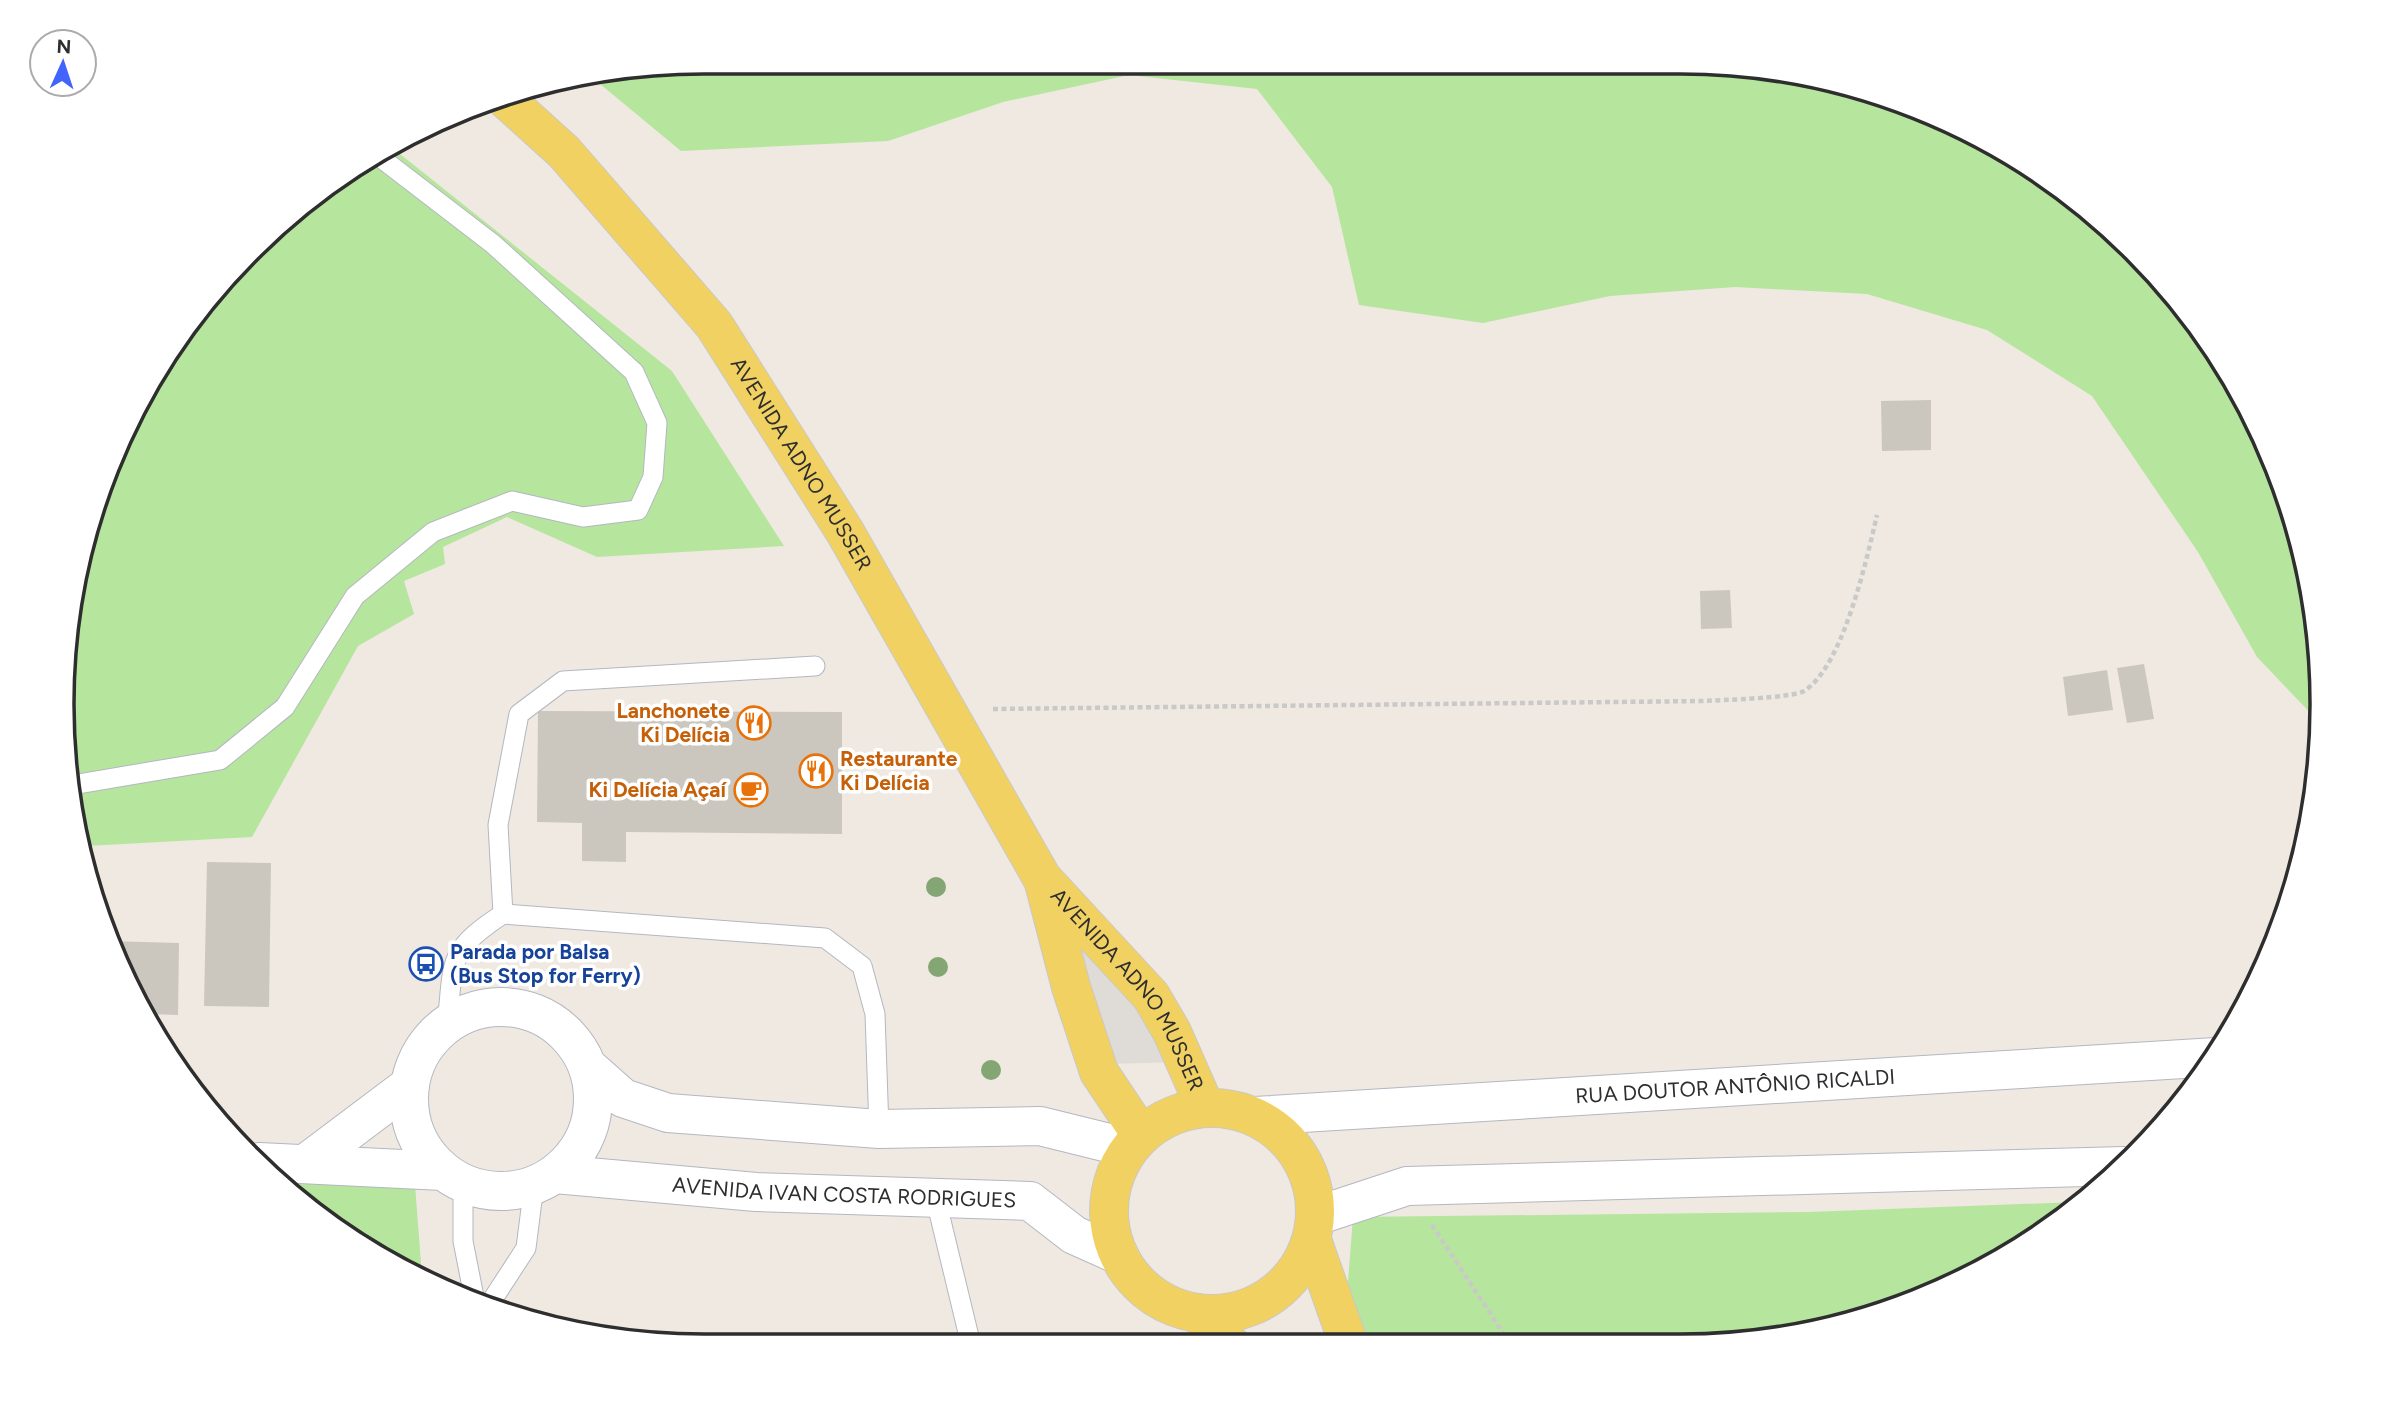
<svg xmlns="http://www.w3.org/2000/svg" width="2383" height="1408" font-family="Figtree,sans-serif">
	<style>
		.green { fill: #b6e59e }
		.plaza { fill: #dfdcd8 }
		.building { fill: #cbc7bf }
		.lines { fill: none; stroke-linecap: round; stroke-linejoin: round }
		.service-casing { stroke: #b4b7c1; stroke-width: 21 }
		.minor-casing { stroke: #b4b7c1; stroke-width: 40 }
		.secondary-casing { stroke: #b4b7c1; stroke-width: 40 }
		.primary-casing { stroke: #c9c9c9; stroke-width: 40 }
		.path { stroke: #c9c9c9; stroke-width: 4.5; stroke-dasharray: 5 3.5; stroke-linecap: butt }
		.service { stroke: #fff; stroke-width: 19 }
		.minor { stroke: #fff; stroke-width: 38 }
		.secondary { stroke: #fff; stroke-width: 38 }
		.primary { stroke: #f2d163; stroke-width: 38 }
		.tree { fill: #84a574 }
		.labels { text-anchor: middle; stroke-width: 7; stroke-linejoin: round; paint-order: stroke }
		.street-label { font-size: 21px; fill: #2e2e2e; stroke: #fff }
		.food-label { font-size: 21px; font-weight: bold; fill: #c56008; stroke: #fff; text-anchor: end }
		.transit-label { font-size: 21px; font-weight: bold; fill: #164399; stroke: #fff; text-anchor: start }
		.rim { fill: none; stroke: #2e2e2e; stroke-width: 3.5 }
	</style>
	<rect width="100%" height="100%" fill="#efe9e1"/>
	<g class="green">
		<path d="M704,61L1721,63L1885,95L2036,169L2133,249L2213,347L2273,458L2309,578L2322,704L2320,723L2257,657L2198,552L2092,396L1987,330L1867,294L1735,287L1610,296L1483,323L1359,305L1332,187L1257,89L1129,75L1003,102L888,141L681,151L594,79Z"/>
		<path d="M395,150L672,371L784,546L597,557L507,517L443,547L445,564L404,581L414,614L358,646L252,837L86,846L63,746L83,537L170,347L313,194Z"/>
		<path d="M285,1184L415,1185L422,1276L347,1239Z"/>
		<path d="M2077,1202L2001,1260L1885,1313L1721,1345H1359L1348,1282L1353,1217L1809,1212Z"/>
	</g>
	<path class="plaza" d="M1070,928L1181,1062L1107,1064Z"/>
	<g class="building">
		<path d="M1931,400V450L1882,451L1881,401Z"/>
		<path d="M1730,590L1732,628L1701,629L1700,591Z"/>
		<path d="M2144,664L2154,719L2127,723L2117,668Z"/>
		<path d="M2107,670L2113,710L2068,716L2063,677Z"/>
		<path d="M538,711L842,712V834L626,832V862L582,861V823L537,822Z"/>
		<path d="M207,862L271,863L269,1007L204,1006Z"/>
		<path d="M108,941L179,943L178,1015L150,1014Z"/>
	</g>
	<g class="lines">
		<defs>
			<g id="service">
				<path d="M72,785L220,760L285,707L355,596L433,532L512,501L583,517L638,510L653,477L657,423L634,372L493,244L381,158"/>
				<path d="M503,914L498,825L519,714L563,681L815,666"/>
				<path d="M447,1025C454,961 446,951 503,914L825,938L862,966L875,1014L879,1129"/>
				<path d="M463,1183V1241L475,1302"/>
				<path d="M935,1196L971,1345"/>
				<path d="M487,1308L526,1248L534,1185"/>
			</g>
			<g id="minor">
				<path id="s1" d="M1255,1116L2216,1057"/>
				<path d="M1316,1216L1407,1186L2124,1166"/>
			</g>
			<g id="secondary">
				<circle cx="501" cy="1099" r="92"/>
				<path d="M588,1067L623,1098L668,1113L879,1129L1040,1126L1129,1148"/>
				<path d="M259,1162L443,1171"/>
				<path d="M305,1164L410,1085"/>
				<path id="s2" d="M555,1174L756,1192L1030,1201L1074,1235L1119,1255"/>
			</g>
			<g id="primary">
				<path id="s3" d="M501,95L564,152L714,325L845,532L1042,878L1151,996L1172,1032L1205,1107"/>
				<path d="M1044,883L1071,987L1099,1072L1141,1135"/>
				<circle cx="1212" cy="1211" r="103"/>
				<path d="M1312,1240L1349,1345"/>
				<path d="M1197,1313L1231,1345"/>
			</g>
		</defs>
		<use href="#service" class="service-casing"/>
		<use href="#minor" class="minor-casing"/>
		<use href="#secondary" class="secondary-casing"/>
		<use href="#primary" class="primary-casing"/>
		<g class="path">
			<path d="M993,709L1703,701C1721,700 1793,698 1804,691C1843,667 1867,558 1877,515"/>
			<path d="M1432,1225L1511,1345"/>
		</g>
		<use href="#service" class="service"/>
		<use href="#minor" class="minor"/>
		<use href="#secondary" class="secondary"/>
		<use href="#primary" class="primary"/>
	</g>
	<g class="tree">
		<circle cx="936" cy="887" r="10"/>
		<circle cx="938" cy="967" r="10"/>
		<circle cx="991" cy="1070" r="10"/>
	</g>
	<defs>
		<symbol id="restaurant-ring" viewBox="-11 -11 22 22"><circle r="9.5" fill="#fff" stroke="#e8710a" stroke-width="1.5"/><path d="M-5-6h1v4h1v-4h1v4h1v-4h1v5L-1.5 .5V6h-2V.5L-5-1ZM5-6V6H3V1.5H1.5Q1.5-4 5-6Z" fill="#e8710a"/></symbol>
		<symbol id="cafe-ring" viewBox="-11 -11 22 22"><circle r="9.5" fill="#fff" stroke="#e8710a" stroke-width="1.5"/><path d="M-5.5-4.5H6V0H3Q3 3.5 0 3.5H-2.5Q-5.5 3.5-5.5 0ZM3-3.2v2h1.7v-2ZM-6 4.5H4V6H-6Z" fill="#e8710a"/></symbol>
		<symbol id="bus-ring" viewBox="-11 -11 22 22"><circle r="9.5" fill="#fff" stroke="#1a4fb4" stroke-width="1.5"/><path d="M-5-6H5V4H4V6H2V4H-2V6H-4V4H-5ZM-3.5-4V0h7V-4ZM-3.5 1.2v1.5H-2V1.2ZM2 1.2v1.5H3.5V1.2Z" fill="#1a4fb4"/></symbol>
	</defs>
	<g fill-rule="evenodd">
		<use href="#restaurant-ring" x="735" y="704" width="38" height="38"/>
		<use href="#restaurant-ring" x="797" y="752" width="38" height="38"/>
		<use href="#cafe-ring" x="732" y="771" width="38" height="38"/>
		<use href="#bus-ring" x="407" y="945" width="38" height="38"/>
	</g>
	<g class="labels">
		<g class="street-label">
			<text dy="7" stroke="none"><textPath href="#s3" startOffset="478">AVENIDA ADNO MUSSER</textPath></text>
			<text dy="7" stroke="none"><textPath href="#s3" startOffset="1099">AVENIDA ADNO MUSSER</textPath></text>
			<text dy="7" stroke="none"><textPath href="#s1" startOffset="481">RUA DOUTOR ANTÔNIO RICALDI</textPath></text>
			<text dy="7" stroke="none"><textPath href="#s2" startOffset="290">AVENIDA IVAN COSTA RODRIGUES</textPath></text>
		</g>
		<g class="food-label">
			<text x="730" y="718">Lanchonete<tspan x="730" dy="24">Ki Delícia</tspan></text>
			<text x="840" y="766" text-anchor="start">Restaurante<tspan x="840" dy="24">Ki Delícia</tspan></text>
			<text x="726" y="797">Ki Delícia Açaí</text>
		</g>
		<g class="transit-label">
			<text x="450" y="959">Parada por Balsa<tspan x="450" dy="24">(Bus Stop for Ferry)</tspan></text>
		</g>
	</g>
	<path d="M0 0H2383V1408H0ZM704 74H1680A630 630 0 0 1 2310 704V704A630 630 0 0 1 1680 1334H704A630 630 0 0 1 74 704V704A630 630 0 0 1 704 74Z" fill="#fff" fill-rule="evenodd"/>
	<path class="rim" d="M704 74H1680A630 630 0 0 1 2310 704V704A630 630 0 0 1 1680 1334H704A630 630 0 0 1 74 704V704A630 630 0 0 1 704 74Z"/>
	<g transform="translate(63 63) rotate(3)"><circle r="33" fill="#ffffff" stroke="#ababab" stroke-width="2"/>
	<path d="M0-5L12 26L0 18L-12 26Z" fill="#4264fb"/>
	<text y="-10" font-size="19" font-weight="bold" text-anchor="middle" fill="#2e2e2e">N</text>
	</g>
</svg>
